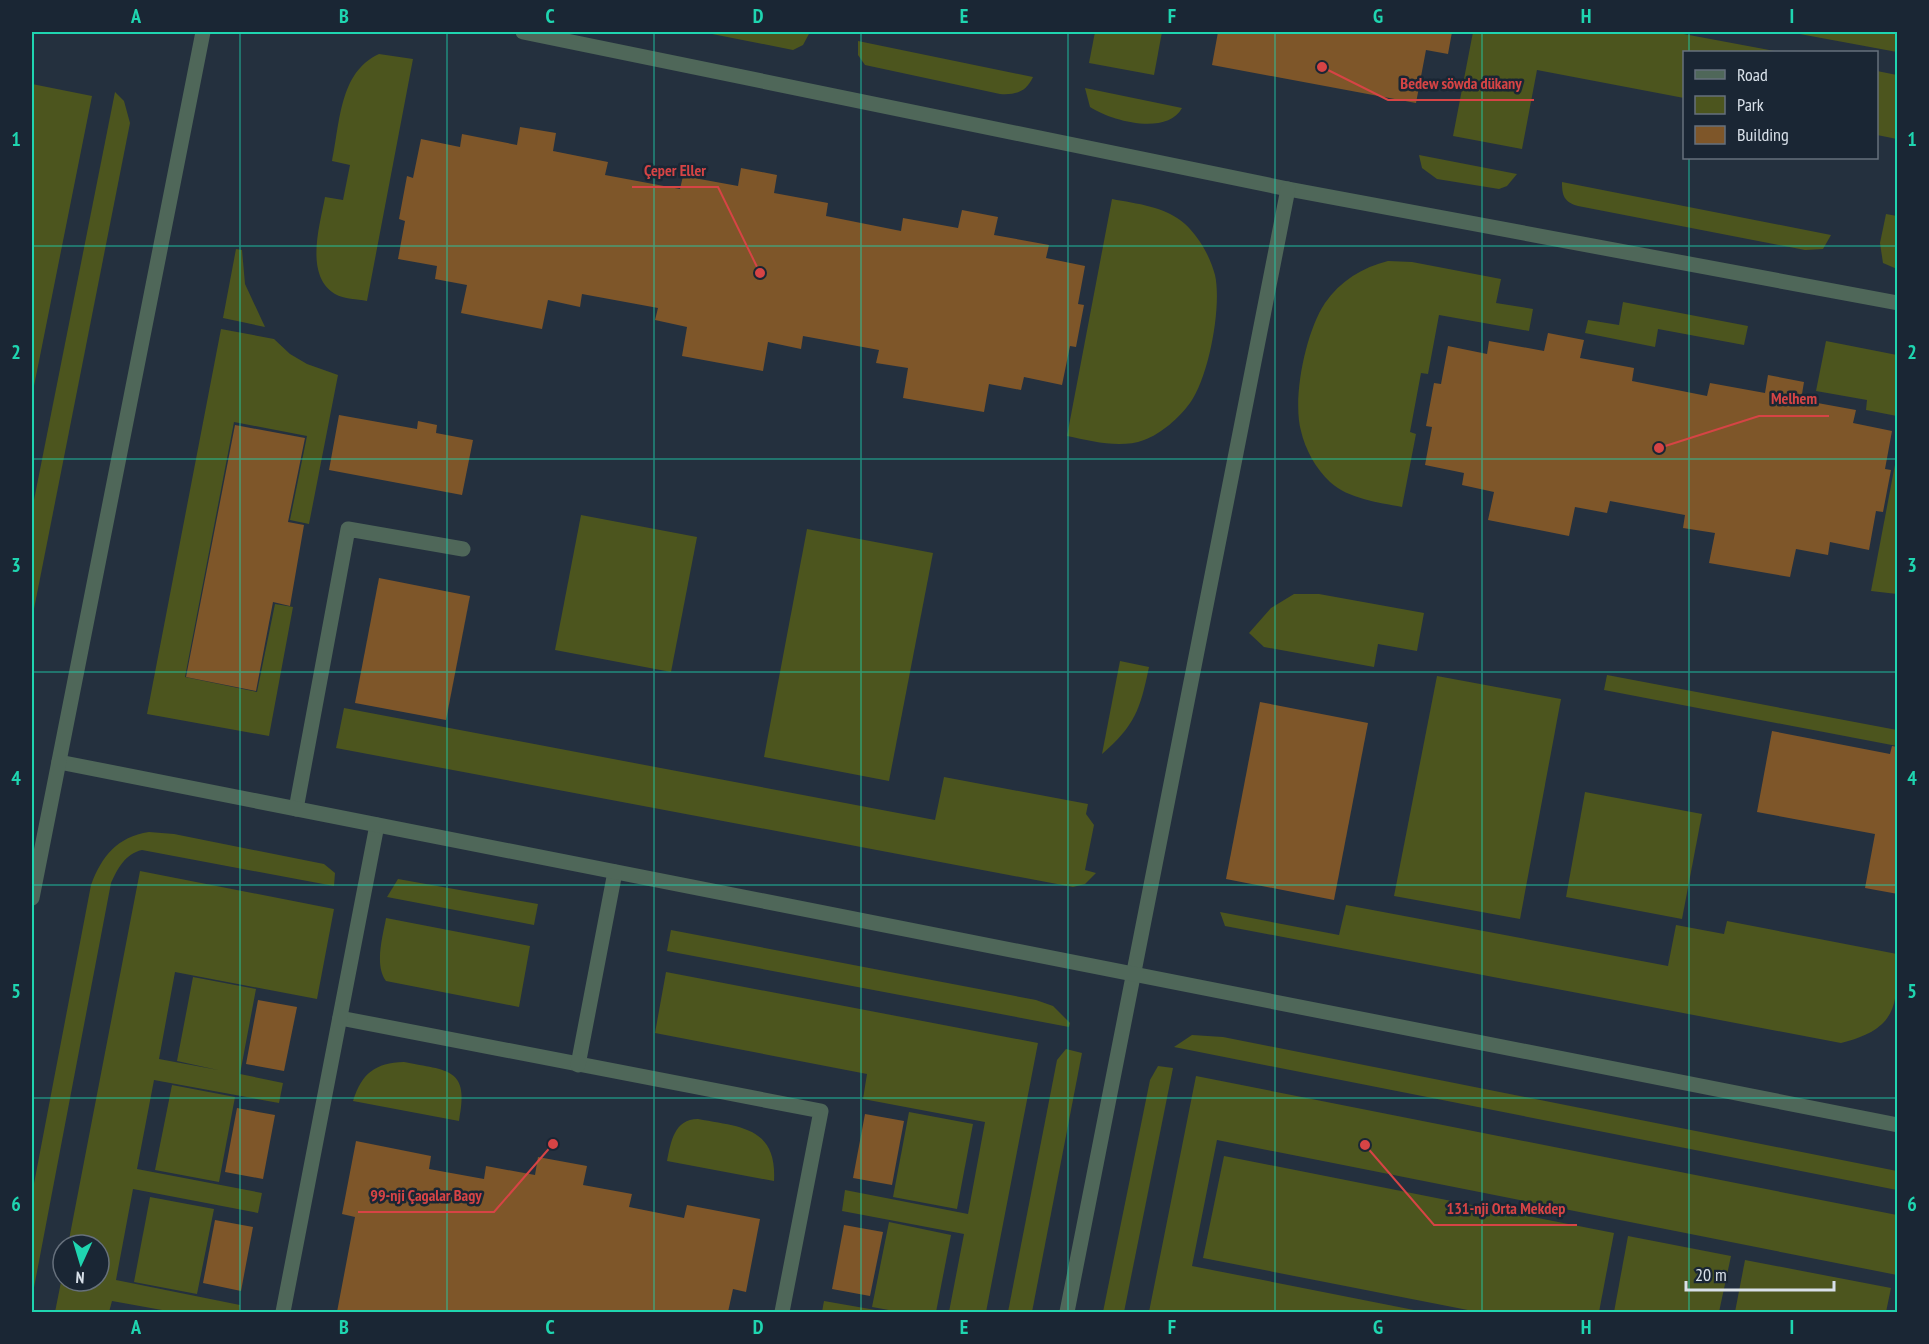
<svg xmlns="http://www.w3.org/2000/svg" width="1929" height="1344" font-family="'PT Sans Narrow',sans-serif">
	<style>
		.green { fill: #4c551e }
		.building { fill: #7e5629 }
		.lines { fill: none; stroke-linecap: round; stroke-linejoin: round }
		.service { stroke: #4f6759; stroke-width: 15 }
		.minor { stroke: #4f6759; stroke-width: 15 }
		.grid { fill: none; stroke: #1fd5b0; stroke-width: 1.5; stroke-opacity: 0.55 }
		.leader { fill: none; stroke: #d64445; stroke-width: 2 }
		.callout-dot { fill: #d64445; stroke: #1a2634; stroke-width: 2 }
		.callout-label { font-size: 16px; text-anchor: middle; font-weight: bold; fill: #d64445; stroke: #1a2634; stroke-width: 5; stroke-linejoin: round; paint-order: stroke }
		.neatline { fill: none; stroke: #1fd5b0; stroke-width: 2 }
		.grid-label { font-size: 20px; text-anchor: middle; font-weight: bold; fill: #1fd5b0 }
	</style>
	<rect width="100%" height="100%" fill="#24303e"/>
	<g class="green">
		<path d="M702,32H810L803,45L793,50Z"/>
		<path d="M1095,32H1162L1154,75L1089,63Z"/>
		<path d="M1473,32H1673L1780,52H1684V98L1537,70L1522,149L1453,136Z"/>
		<path d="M1789,32H1897V53V52Z"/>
		<path d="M858,41L1033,77C1026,92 1016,95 1000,94L865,65L858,55Z"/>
		<path d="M379,54L413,59L367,301C357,299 344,299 335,294C304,275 320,225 325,197L343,200L350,165L332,161C340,124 339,72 379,54Z"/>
		<path d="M1877,71L1897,75V139L1877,135Z"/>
		<path d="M32,84L92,96L32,396Z"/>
		<path d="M1085,88L1182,108C1167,136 1111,121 1090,107Z"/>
		<path d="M115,92L124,101L130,123L32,619V510Z"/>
		<path d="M1419,155L1517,174L1507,186L1499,189L1437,179L1422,168Z"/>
		<path d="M1562,182L1831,235L1823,249L1805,250L1578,206C1564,202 1562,196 1562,182Z"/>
		<path d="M1112,199C1137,204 1165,206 1185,224C1199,237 1210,256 1215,275C1222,306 1209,377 1190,403C1179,418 1161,434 1144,440C1120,449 1092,441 1067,436Z"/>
		<path d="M1886,214L1897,216V269L1883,263L1880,243Z"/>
		<path d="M236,249L242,250L245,284L265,327L223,318Z"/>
		<path d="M1388,261L1412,262L1501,279L1496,303L1533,309L1529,331L1439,315L1428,374L1421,373L1410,432L1416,434L1402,507C1377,502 1349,499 1330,482C1316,469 1305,449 1301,431C1292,398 1306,331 1325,303C1340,281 1363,267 1388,261Z"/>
		<path d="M1623,302L1748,326L1744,345L1658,329L1655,347L1585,333L1588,320L1619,325Z"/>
		<path d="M221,329L274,339L290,354L307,364L338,375L309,524L290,520L307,436L234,422L185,677L257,692L275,604L293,607L269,736L147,714Z"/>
		<path d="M1826,341L1897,355V416L1866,410L1867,400L1816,391Z"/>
		<path d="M1897,454V594L1871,591Z"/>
		<path d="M581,515L697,537L671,672L555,650Z"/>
		<path d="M807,529L933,553L889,781L764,757Z"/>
		<path d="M1294,594H1319L1424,613L1417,651L1378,644L1374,667L1264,647L1249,633L1271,608Z"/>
		<path d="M1120,661L1149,667C1140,710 1135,725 1102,754Z"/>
		<path d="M1607,675L1897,730V746L1604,690Z"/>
		<path d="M1437,676L1561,699L1520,919L1394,896Z"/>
		<path d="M344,708L935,820L944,777L1088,804L1086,814L1094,825L1085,870L1096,873L1085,884L1073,887L336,748Z"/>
		<path d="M1585,792L1702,814L1682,919L1566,897Z"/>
		<path d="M149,832L174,834L324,864L335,873L334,886L142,850C125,854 118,868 111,883L32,1298V1194L91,885C102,856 117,837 149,832Z"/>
		<path d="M140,871L334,909L317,999L175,972L159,1059L218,1070L177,1061L193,977L256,989L240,1074L283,1083L279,1103L154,1080L137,1169L262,1193L258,1213L133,1189L116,1280L240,1305L239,1312H173L112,1301L109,1312H55L63,1272V1281H99V1245H68Z"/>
		<path d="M398,879L538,904L534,925L387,897Z"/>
		<path d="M1346,905L1668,966L1676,925L1724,934L1727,921L1897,954C1898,1006 1897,1029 1841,1043L1225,926L1220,912L1339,935Z"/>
		<path d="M386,918L530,946L519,1007L386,981C374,965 383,936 386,918Z"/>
		<path d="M671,930L1036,1000L1053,1006L1070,1023L1069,1027L667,951Z"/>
		<path d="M666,972L1038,1043L986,1312H949L964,1234L842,1211L845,1190L968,1214L985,1122L863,1099L867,1074L655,1033Z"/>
		<path d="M1192,1035L1223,1037L1897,1171V1190L1174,1047Z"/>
		<path d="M1066,1049L1082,1053L1032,1312H1008L1057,1060Z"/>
		<path d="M404,1062C448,1071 470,1067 459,1121L353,1101C362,1073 375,1063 404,1062Z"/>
		<path d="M1158,1066L1173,1068L1124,1312H1103L1150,1080Z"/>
		<path d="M1196,1076L1897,1215V1275L1217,1140L1192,1266L1424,1312H1149Z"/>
		<path d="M172,1085L235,1097L219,1182L155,1170Z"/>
		<path d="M909,1112L973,1124L957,1209L893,1197Z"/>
		<path d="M698,1119C741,1127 777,1127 774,1181L667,1161C671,1142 674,1119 698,1119Z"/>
		<path d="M1224,1156L1614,1233L1599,1312H1478L1203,1258Z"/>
		<path d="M150,1197L214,1209L197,1294L134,1282Z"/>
		<path d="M889,1222L951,1235L936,1312H900L872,1307Z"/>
		<path d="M1628,1236L1731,1256L1719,1312H1614Z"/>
		<path d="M1745,1260L1891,1288L1886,1312H1735Z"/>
		<path d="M824,1301L887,1312H822Z"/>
	</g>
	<g class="building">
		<path d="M1218,32H1452L1448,54L1426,50L1416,103L1212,65Z"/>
		<path d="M520,127L556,133L553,151L608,162L605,175L680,189L683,176L738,186L741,168L777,175L774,193L828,203L826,216L901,231L903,218L958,228L962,210L998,217L994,235L1049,245L1046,258L1085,266L1078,304L1084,305L1076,347L1070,346L1062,385L1024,377L1021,390L989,384L984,412L903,398L908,368L876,363L879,350L803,336L801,349L768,342L763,371L682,356L687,327L655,320L658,308L582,294L580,307L548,300L542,329L461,313L467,285L435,279L437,266L398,259L405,221L399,219L407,176L413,178L421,139L460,147L462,134L517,145Z"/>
		<path d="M1548,333L1584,340L1580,358L1634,368L1632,381L1707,396L1710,383L1765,393L1768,375L1804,382L1801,400L1856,410L1853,423L1892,431L1885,469L1891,470L1883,512L1876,511L1869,550L1830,542L1828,555L1796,549L1790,577L1709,563L1715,533L1683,528L1685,515L1610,501L1607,513L1575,507L1569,536L1488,520L1494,492L1462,485L1464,473L1425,465L1432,427L1426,426L1434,383L1441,384L1448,346L1487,354L1489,341L1544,351Z"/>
		<path d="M339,415L417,429L418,421L437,425L436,433L473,440L462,495L329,470Z"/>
		<path d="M235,425L305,438L288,522L304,525L290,606L273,602L256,691L186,677Z"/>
		<path d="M379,578L470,596L446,720L355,703Z"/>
		<path d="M1260,702L1368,723L1334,900L1226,879Z"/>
		<path d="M1772,731L1890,754L1892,746L1898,747V894L1865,888L1875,834L1757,812Z"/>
		<path d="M258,1000L297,1007L284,1071L246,1064Z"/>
		<path d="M237,1108L275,1115L263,1179L225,1172Z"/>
		<path d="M865,1114L904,1121L892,1185L853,1178Z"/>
		<path d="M356,1141L431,1156L429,1169L484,1179L486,1166L535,1175L538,1157L587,1166L583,1185L632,1194L629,1207L684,1218L687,1205L760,1219L746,1292L733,1289L728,1312H337L355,1217L342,1214Z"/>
		<path d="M215,1220L253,1227L241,1291L203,1283Z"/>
		<path d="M844,1225L883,1232L870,1296L832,1289Z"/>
	</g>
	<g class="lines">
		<g class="service">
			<path d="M523,32L1288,189L1898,303"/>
			<path d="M296,809L348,529L463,549"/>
			<path d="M340,1018L821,1111L782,1312"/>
			<path d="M578,1065L615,872"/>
			<path d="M283,1312L377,825"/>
			<path d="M1067,1312L1288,189"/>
		</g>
		<g class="minor">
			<path d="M59,762L1898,1125"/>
			<path d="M32,898L203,32"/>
		</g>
	</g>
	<path class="grid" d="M240,32V1312M447,32V1312M654,32V1312M861,32V1312M1068,32V1312M1275,32V1312M1482,32V1312M1689,32V52M1689,158V1312M32,246H1898M32,459H1898M32,672H1898M32,885H1898M32,1098H1898"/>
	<path class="leader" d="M1322 67L1388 100H1534M760 273L718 187H632M1659 448L1759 416H1829M553 1144L494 1212H358M1365 1145L1434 1225H1577"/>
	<g class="callout-dot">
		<circle cx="1322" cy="67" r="6"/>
		<circle cx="760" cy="273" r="6"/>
		<circle cx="1659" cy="448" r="6"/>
		<circle cx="553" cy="1144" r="6"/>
		<circle cx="1365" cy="1145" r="6"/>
	</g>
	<g class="callout-label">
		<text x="1461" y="89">Bedew söwda dükany</text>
		<text x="675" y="176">Çeper Eller</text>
		<text x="1794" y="404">Melhem</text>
		<text x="426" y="1201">99-nji Çagalar Bagy</text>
		<text x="1506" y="1214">131-nji Orta Mekdep</text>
	</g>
	<rect width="1929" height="1344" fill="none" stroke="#1a2634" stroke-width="66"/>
	<rect x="1683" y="51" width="195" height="108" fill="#1a2634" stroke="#66707c" stroke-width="1.5"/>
	<rect x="1695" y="70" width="30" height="9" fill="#4f6759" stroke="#66707c" stroke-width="1.5"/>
	<text x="1737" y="81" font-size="18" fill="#d8e0e9">Road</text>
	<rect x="1695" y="96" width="30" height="18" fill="#4c551e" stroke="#66707c" stroke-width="1.5"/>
	<text x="1737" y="111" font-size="18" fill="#d8e0e9">Park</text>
	<rect x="1695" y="126" width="30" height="18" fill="#7e5629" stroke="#66707c" stroke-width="1.5"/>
	<text x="1737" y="141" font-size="18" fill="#d8e0e9">Building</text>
	<g transform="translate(81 1263) rotate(184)"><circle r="28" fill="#1a2634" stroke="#66707c" stroke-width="1.5"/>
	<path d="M0-4.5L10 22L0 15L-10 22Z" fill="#1fd5b0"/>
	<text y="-9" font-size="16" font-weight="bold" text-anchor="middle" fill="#d8e0e9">N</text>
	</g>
	<path d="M1686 1281v9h148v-9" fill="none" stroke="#d8e0e9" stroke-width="3"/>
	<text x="1695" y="1281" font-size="18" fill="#d8e0e9" stroke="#1a2634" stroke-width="4.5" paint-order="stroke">20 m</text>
	<rect x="33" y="33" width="1863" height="1278" class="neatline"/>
	<g class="grid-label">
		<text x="136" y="23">A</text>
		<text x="344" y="23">B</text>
		<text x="550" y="23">C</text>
		<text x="758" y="23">D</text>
		<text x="964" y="23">E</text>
		<text x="1172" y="23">F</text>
		<text x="1378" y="23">G</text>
		<text x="1586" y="23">H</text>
		<text x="1792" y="23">I</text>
		<text x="16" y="146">1</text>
		<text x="1912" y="146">1</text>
		<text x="16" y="359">2</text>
		<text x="1912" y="359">2</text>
		<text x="16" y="572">3</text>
		<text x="1912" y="572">3</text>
		<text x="16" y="785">4</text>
		<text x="1912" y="785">4</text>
		<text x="16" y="998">5</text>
		<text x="1912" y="998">5</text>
		<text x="16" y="1211">6</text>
		<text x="1912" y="1211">6</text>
		<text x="136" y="1334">A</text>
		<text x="344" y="1334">B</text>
		<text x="550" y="1334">C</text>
		<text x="758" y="1334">D</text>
		<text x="964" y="1334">E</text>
		<text x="1172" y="1334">F</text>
		<text x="1378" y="1334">G</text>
		<text x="1586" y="1334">H</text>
		<text x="1792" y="1334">I</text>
	</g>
</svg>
